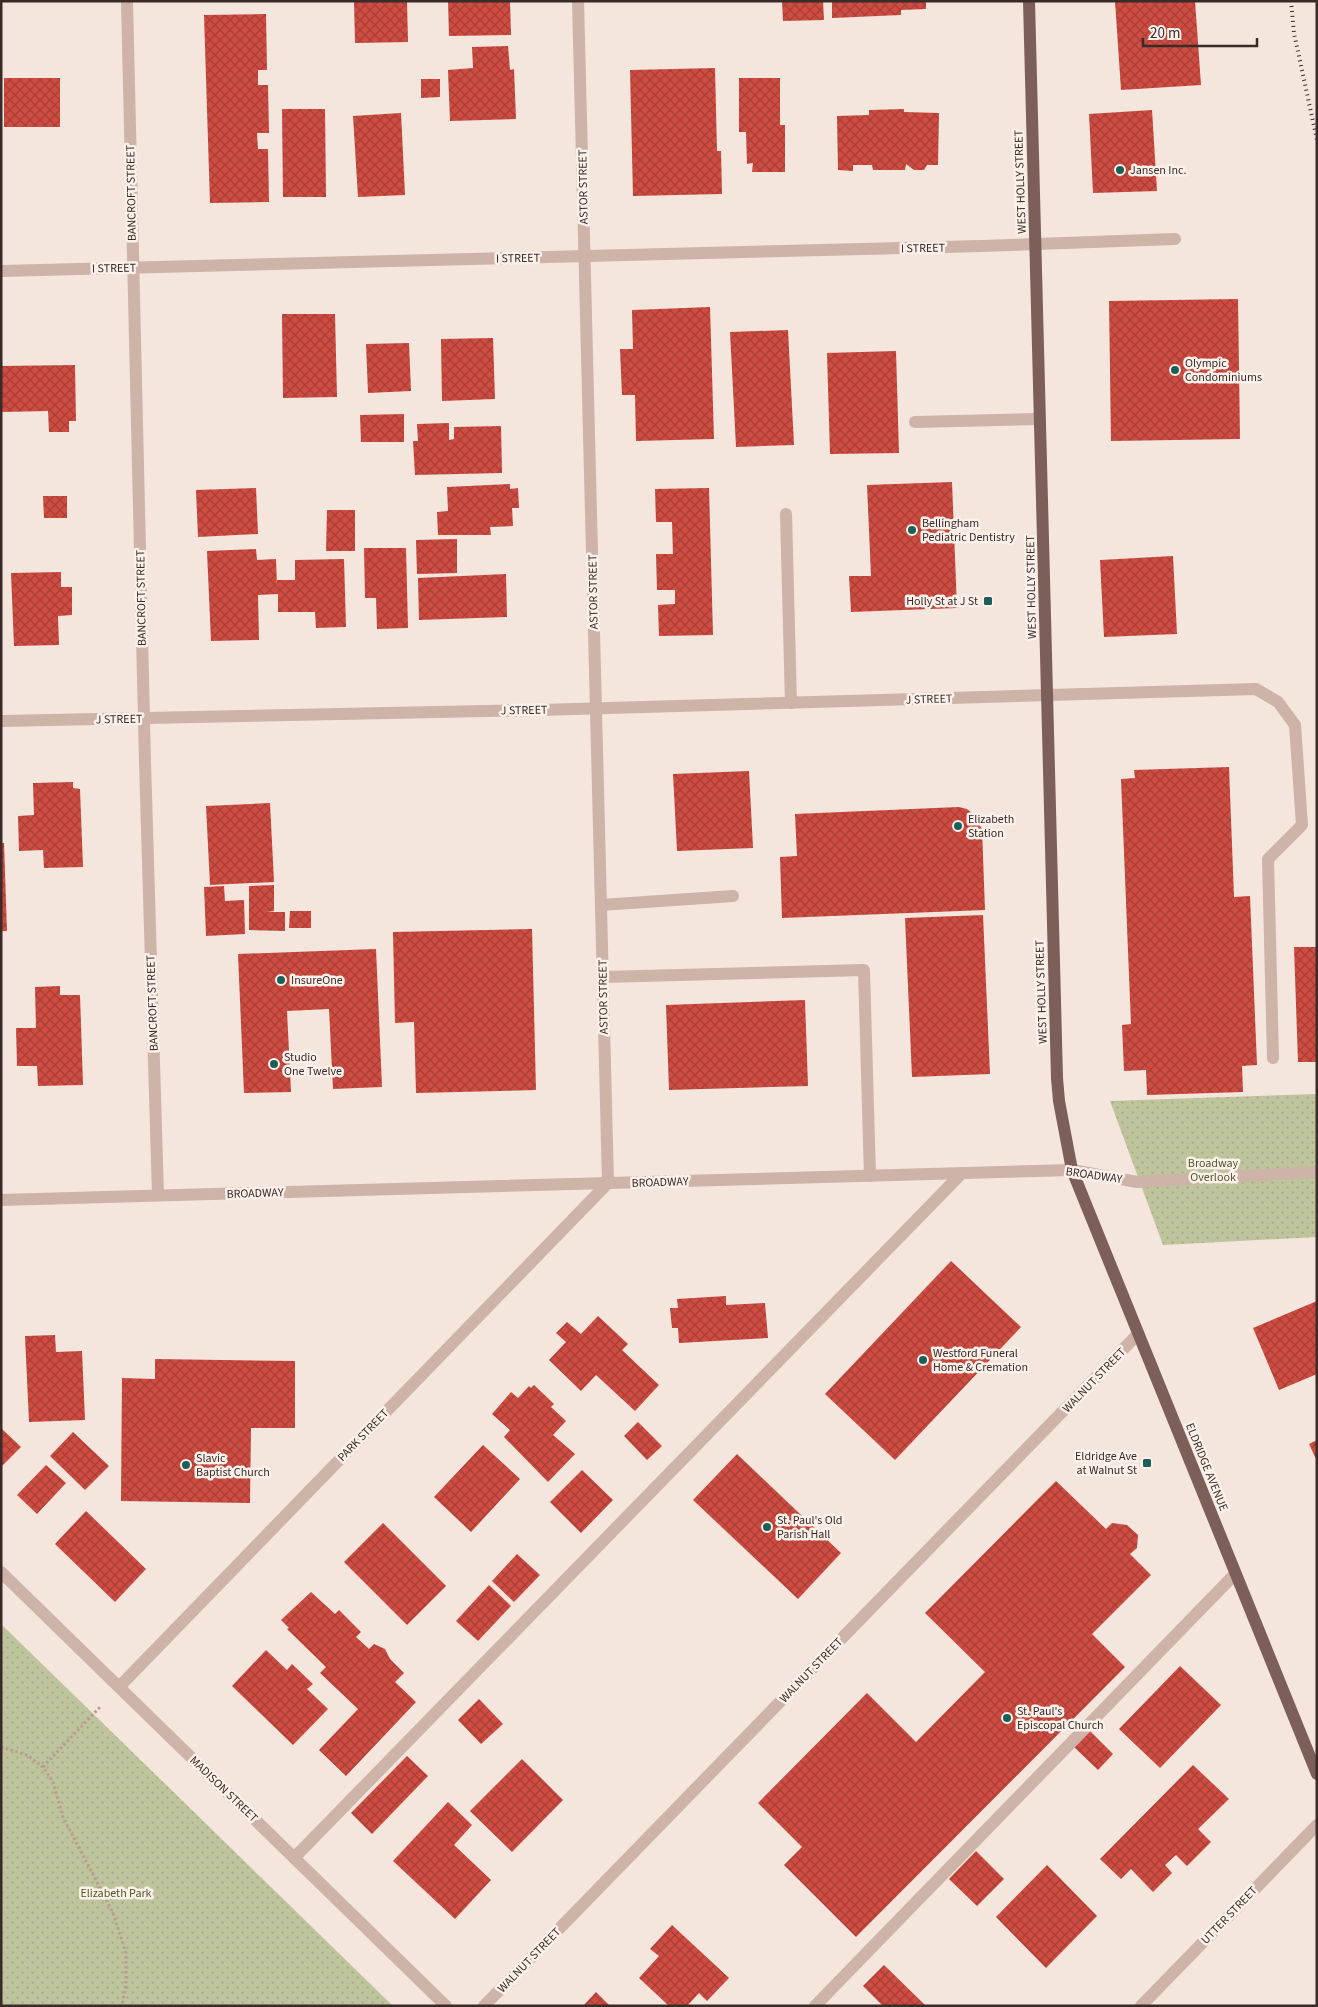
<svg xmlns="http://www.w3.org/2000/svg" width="1318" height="2007" font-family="'Source Sans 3',sans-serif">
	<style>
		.park { fill: url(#park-dots) }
		.building { fill: url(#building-cross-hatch) }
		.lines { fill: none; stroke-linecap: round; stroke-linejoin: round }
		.path { stroke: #b99c92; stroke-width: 3; stroke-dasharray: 2.5 2.5; stroke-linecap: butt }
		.minor { stroke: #cdb3a8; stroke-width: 12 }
		.major { stroke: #7d5f59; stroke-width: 12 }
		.rail { stroke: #3a2b29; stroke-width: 4; stroke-dasharray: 1 4; stroke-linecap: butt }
		.poi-dot { fill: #1b5f58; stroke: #fbf1ea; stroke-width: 2 }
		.labels { text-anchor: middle; stroke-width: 5; stroke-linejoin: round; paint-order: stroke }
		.poi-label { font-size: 12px; fill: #3a2b29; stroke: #fbf1ea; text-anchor: start }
		.street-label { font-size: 12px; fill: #3a2b29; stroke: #fbf1ea }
		.park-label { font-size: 12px; fill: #515a2a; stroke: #fbf1ea }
	</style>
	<defs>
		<pattern id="park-dots" width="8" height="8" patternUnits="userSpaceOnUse" patternTransform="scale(1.25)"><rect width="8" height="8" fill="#bec59c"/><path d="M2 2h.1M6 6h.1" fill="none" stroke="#a4a986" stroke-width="1.8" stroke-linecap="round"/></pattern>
		<pattern id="building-cross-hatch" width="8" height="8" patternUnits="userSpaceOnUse" patternTransform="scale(1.25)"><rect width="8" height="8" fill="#ce4c41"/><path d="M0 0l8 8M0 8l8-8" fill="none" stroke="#a83f36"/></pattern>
	</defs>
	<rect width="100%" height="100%" fill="#f4e5dd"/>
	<g class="park">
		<path d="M1317,1094V1237L1163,1245L1110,1101Z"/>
		<path d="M1,1624L393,2006H1Z"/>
	</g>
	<g class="building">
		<path d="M354,1H407L408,42L355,43Z"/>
		<path d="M448,1H510L511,35L449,36Z"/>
		<path d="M782,1H823L824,20L783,21Z"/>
		<path d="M832,1H926V9L901,10V15L832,18Z"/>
		<path d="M1115,1H1195L1201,85L1121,90Z"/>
		<path d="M266,14L267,70H258V85H268L269,133H257L258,149H268L269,202L210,203L204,15Z"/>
		<path d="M508,46L510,70L514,69L516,119L450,121L448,70L473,68L472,47Z"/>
		<path d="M715,68L717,151H721L722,194L633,196L630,70Z"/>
		<rect x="4" y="78" width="56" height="49"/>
		<path d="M739,78H780V125H785V172H752L753,163L747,164L746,132H739Z"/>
		<path d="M421,79H440V97L421,98Z"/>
		<path d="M282,109H325L326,197H283Z"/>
		<path d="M904,109V112L939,113L938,165H927L924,170H914L906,164L905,170H873L872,165H853V171L838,170L837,116L869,115V110Z"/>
		<path d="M1152,110L1157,191L1093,193L1089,114Z"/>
		<path d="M401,113L405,195L358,197L353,116Z"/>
		<path d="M1238,299L1240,439L1111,441L1109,301Z"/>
		<path d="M710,307L714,439L636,441L635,395H622L620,349H633L632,310Z"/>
		<path d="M282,314H335L337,397L283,398Z"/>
		<path d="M788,330L794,445L736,447L730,332Z"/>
		<path d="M493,338L495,399L442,401L441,339Z"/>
		<path d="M409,343L411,391L368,393L366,344Z"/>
		<path d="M896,351L899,453L830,454L827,353Z"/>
		<path d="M75,365L76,421H69V432H49L48,411L1,412V366Z"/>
		<path d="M404,414V442H361L360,415Z"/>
		<path d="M449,423V440L454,439V427L501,426L502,473L415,475L413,441H418L417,424Z"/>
		<path d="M952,482L957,608L851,612L849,576H871L867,485Z"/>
		<path d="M510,484V489L518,488L519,508H512L513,526L490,527L491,535H438L437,512L448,511L447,487Z"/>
		<path d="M256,488L258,534L198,537L196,490Z"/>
		<path d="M709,488L713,635L659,636L658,605L675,604V590H657L656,554H673L672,522H656L655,489Z"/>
		<path d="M43,496H67V518H44Z"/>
		<path d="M327,510H355V551H326Z"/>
		<path d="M457,539V573L417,574L416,540Z"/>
		<path d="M364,548H406L408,628L377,629L376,598H365Z"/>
		<path d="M256,549L257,560L276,559L277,587V580H295V560L344,559L346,627L316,628L315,612H278V594L258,595L259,640L211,641L207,551Z"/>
		<path d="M1173,556L1177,634L1104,637L1100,560Z"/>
		<path d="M61,572V587H72V615L58,616L59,645L14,646L11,573Z"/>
		<path d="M506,574L507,617L419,620L418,578Z"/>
		<path d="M1229,767L1234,897L1250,896L1257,1065L1242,1066L1243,1092L1147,1095L1146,1070L1124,1071L1122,1025L1131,1024L1121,779L1135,778L1134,770Z"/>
		<path d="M749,771L753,848L677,851L673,774Z"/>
		<path d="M73,782V788L80,789L83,867L44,868L43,850L19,851L18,816L34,815L33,783Z"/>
		<path d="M270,803L274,882L210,885L206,806Z"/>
		<path d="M959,807L967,809L973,814L982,829L985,910L782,918L780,857L797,856L795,814Z"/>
		<path d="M1,843H4L7,931H1Z"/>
		<path d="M274,885V911L267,912H285V931L249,930V886Z"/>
		<path d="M224,886L225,901L244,900L245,934L206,936L204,887Z"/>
		<path d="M290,911H311V928H289Z"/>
		<path d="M983,915L990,1074L912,1077L905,918Z"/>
		<path d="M532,929L536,1090L416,1093L414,1022L395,1023L393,932Z"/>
		<path d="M1294,947H1317V1062H1298Z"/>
		<path d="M376,949L382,1087L333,1089L329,1009L287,1011L291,1092L244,1093L238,954Z"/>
		<path d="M60,986V995H80L83,1085L38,1086L37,1066H17L16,1028H36L35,987Z"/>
		<path d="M805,1000L808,1086L669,1090L666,1005Z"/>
		<path d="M951,1261L1021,1327L895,1460L825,1394Z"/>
		<path d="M726,1296V1305L765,1303L768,1338L679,1343L678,1328H672L670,1308H678L677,1299Z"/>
		<path d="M1317,1301V1374L1279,1390L1253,1328Z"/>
		<path d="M598,1316L628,1344L622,1350L659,1385L635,1411L596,1375L581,1391L549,1360L566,1342L556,1333L567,1322L581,1334Z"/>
		<path d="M55,1335L56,1352L82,1351L85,1420L29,1422L25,1336Z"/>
		<path d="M155,1359L295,1361V1428H251L250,1503L121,1501L122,1378L155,1379Z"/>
		<path d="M534,1385L554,1404L551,1407L566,1421L553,1435L575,1454L548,1482L504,1437L510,1430L492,1414L511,1392L518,1398L529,1386L531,1388Z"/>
		<path d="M638,1422L662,1446L647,1460L624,1436Z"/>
		<path d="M1,1428L21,1447L1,1467Z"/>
		<path d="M73,1432L109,1466L85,1490L50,1456Z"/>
		<path d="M1317,1440V1461L1309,1444Z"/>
		<path d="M483,1445L520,1479L471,1532L434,1497Z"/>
		<path d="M737,1454L841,1553L798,1599L693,1500Z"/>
		<path d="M46,1465L66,1483L37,1514L17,1495Z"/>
		<path d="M582,1470L613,1500L581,1533L550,1502Z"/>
		<path d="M1056,1481L1106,1529L1112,1523L1127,1525L1138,1535L1137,1548L1130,1554L1151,1575L1092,1634L1125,1667L856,1937L784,1865L802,1847L758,1803L867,1693L916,1742L985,1672L925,1613Z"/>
		<path d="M86,1511L146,1569L115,1602L55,1544Z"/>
		<path d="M383,1523L446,1586L407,1625L344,1562Z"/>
		<path d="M517,1554L540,1575L514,1602L492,1581Z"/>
		<path d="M489,1585L511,1606L478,1641L456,1621Z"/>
		<path d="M311,1592L335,1614L339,1610L361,1632L356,1637L369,1649L374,1644L385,1649L390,1659L404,1673L395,1682L416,1702L346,1776L319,1750L358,1709L320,1673L326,1667L287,1629L289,1628L281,1620Z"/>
		<path d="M266,1650L287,1670L292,1664L313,1684L307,1689L328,1709L293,1745L232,1686Z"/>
		<path d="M1180,1666L1221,1705L1160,1768L1119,1729Z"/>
		<path d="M479,1699L503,1724L481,1744L458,1720Z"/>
		<path d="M1089,1730L1113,1754L1098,1770L1073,1746Z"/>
		<path d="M407,1756L428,1776L372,1834L351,1813Z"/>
		<path d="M522,1759L563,1800L512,1852L470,1811Z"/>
		<path d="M1193,1765L1229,1799L1198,1829L1211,1842L1187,1866L1176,1855L1165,1865L1172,1873L1153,1892L1131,1869L1121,1879L1100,1859Z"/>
		<path d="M448,1802L472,1825L454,1845L491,1880L455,1919L393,1861Z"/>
		<path d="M976,1851L1004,1879L977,1906L949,1879Z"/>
		<path d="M1047,1865L1097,1916L1046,1968L996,1917Z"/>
		<path d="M672,1925L729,1978L707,2001L699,1993L687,2006H669L639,1978L659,1956L650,1949Z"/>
		<path d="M884,1965L926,2006H883L863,1986Z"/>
		<path d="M596,1992L610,2006H583Z"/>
	</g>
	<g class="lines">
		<g class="path">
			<path d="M1,1747L27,1755L43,1767L53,1782L63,1817L113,1913L126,1953V1985L122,2006"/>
			<path d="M43,1767L101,1706"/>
		</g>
		<g class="minor">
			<path d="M127,1L145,762L158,1195"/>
			<path d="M1,271L982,246L1175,239"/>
			<path d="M915,422L1040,419"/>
			<path d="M786,514L791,703"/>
			<path d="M1,721L540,710L1256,689L1278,702L1295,725L1302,825L1268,859L1273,1058"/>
			<path d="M601,905L733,896"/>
			<path d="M603,977L864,970L870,1176"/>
			<path d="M1,1200L1072,1170L1137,1182L1317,1172"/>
			<path d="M1,1572L446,2006"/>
			<path d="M119,1687L608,1183L578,1"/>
			<path d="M294,1858L962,1173"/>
			<path d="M484,2006L1138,1334"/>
			<path d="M815,2006L1235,1574"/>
			<path d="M1141,2006L1317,1825"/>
		</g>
		<path class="major" d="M1029,1L1057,1078L1059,1101L1072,1170L1317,1774"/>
		<path class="rail" d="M1291,1L1294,33L1317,140"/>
	</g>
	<g class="poi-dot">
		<circle cx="1120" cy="170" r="5"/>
		<circle cx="1175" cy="370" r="5"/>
		<circle cx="912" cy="530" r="5"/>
		<rect x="983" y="596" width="10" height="10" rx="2.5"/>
		<circle cx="958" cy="826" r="5"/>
		<circle cx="281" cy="980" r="5"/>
		<circle cx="274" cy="1064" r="5"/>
		<circle cx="923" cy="1360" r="5"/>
		<rect x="1142" y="1458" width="10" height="10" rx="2.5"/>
		<circle cx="186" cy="1465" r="5"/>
		<circle cx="767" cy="1527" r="5"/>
		<circle cx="1007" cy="1718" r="5"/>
	</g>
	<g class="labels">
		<g class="poi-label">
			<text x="1130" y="174">Jansen Inc.</text>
			<text x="1185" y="367">Olympic<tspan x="1185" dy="14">Condominiums</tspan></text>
			<text x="922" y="527">Bellingham<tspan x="922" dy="14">Pediatric Dentistry</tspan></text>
			<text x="978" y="605" text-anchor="end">Holly St at J St</text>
			<text x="968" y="823">Elizabeth<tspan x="968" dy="14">Station</tspan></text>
			<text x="291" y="984">InsureOne</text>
			<text x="284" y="1061">Studio<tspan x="284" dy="14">One Twelve</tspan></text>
			<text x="933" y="1357">Westford Funeral<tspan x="933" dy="14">Home &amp; Cremation</tspan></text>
			<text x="1137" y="1460" text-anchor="end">Eldridge Ave<tspan x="1137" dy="14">at Walnut St</tspan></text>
			<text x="196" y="1462">Slavic<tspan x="196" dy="14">Baptist Church</tspan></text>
			<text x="777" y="1524">St. Paul's Old<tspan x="777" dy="14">Parish Hall</tspan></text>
			<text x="1017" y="1715">St. Paul's<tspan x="1017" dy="14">Episcopal Church</tspan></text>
		</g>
		<g class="street-label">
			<text transform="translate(1020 182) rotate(-92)" y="4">WEST HOLLY STREET</text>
			<text transform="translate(583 187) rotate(-91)" y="4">ASTOR STREET</text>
			<text transform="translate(131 193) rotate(-91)" y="4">BANCROFT STREET</text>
			<text transform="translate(923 248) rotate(-1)" y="4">I STREET</text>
			<text transform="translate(518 258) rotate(-1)" y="4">I STREET</text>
			<text transform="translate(114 268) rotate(-1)" y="4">I STREET</text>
			<text transform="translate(1031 587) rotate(-91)" y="4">WEST HOLLY STREET</text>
			<text transform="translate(593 592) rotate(-91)" y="4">ASTOR STREET</text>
			<text transform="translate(141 598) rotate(-91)" y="4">BANCROFT STREET</text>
			<text transform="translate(929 699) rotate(-2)" y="4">J STREET</text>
			<text transform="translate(524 710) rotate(-1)" y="4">J STREET</text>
			<text transform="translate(119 719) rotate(-1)" y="4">J STREET</text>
			<text transform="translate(1041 992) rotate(-92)" y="4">WEST HOLLY STREET</text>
			<text transform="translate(603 997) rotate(-91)" y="4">ASTOR STREET</text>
			<text transform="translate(152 1003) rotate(-92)" y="4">BANCROFT STREET</text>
			<text transform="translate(1094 1175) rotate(8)" y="4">BROADWAY</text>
			<text transform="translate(660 1182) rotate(-2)" y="4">BROADWAY</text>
			<text transform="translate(255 1193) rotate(-2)" y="4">BROADWAY</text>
			<text transform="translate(1094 1380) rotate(-46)" y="4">WALNUT STREET</text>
			<text transform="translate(363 1435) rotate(-46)" y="4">PARK STREET</text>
			<text transform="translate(1207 1467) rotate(68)" y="4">ELDRIDGE AVENUE</text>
			<text transform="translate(811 1670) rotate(-46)" y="4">WALNUT STREET</text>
			<text transform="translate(224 1789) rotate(44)" y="4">MADISON STREET</text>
			<text transform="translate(1229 1915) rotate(-46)" y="4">UTTER STREET</text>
			<text transform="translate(529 1960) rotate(-46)" y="4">WALNUT STREET</text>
		</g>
		<g class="park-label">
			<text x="1213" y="1167">Broadway<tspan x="1213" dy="14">Overlook</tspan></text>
			<text x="116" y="1897">Elizabeth Park</text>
		</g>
	</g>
	<rect width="1318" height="2007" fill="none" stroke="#3a2b29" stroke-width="5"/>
	<path d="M1143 38v8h114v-8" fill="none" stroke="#3a2b29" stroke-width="2.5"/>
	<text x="1150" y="38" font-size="15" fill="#3a2b29" stroke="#fbf1ea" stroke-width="4" paint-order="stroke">20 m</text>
</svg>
